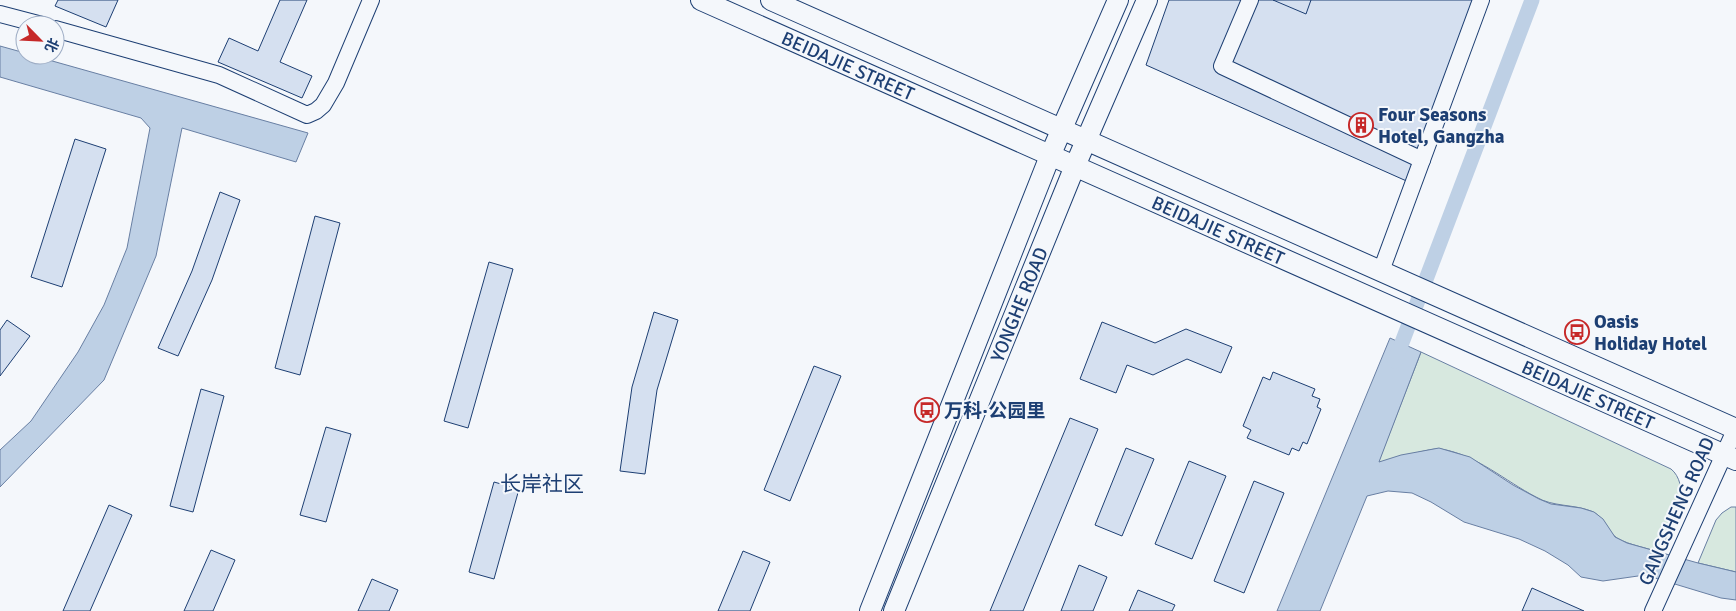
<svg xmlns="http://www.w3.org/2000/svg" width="1736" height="611" font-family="Signika,'Noto Sans SC',sans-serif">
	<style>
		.green { fill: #d7e8df; stroke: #687fa3 }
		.water { fill: #bed0e5; stroke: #687fa3 }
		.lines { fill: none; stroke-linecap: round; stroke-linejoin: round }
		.canal { stroke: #bed0e5; stroke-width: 15 }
		.building { fill: #d5e0f0; stroke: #1d3f73 }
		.minor-casing { stroke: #1d3f73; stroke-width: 18 }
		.major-casing { stroke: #1d3f73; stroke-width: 22 }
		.minor { stroke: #f4f7fb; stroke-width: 16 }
		.major { stroke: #f4f7fb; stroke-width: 20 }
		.labels { text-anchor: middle; stroke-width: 4; stroke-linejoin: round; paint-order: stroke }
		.street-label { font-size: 19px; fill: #1d3f73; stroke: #f4f7fb }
		.poi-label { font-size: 19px; font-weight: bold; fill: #1d3f73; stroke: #f4f7fb; text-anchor: start }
		.quarter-label { font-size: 21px; fill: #1d3f73; stroke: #f4f7fb }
	</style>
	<rect width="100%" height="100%" fill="#f4f7fb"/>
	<g class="green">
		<path d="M1421,352L1671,469C1680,476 1682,490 1682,501L1660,553C1646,547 1631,546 1617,538C1606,531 1606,517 1591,511C1573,504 1553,507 1536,497C1505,481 1477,455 1441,449C1433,447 1390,460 1378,463Z"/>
		<path d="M1731,507H1736V572L1698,563L1716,520L1722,513Z"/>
	</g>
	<g class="water">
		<path d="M0,46L25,53V55H31L308,133L296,162L182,128L156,256L104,380L0,487V450L31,421L78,352L104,305L127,248L150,128L141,118L0,77Z"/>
		<path d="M1390,338L1421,352L1379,462L1401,455L1439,448L1470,457L1513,485L1539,499L1551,504L1581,508L1594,512L1603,519L1615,537L1627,543L1698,563L1736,572V600L1721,598L1645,575L1603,581L1581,577L1568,565L1545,551L1519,539L1464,522L1431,502L1412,493L1388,491L1367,496L1320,611H1277Z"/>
	</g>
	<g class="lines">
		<path class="canal" d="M1395,361L1532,0"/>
	</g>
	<g class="building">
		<path d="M58,0H118L106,27L55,6Z"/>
		<path d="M280,0H307L280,62L312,76L302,98L218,62L229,38L258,51Z"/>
		<path d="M1169,0H1488L1420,187L1146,65Z"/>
		<path d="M1273,0H1311L1306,14Z"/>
		<path d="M75,139L106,149L62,287L31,277Z"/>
		<path d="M220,192L240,200L212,280L178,356L158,348L192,271Z"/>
		<path d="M315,216L340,223L300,375L275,368Z"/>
		<path d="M489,262L513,269L468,428L444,421Z"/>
		<path d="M654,312L678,320L657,390L645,474L620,471L632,387Z"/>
		<path d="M7,320L30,336L0,376V330Z"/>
		<path d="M1102,322L1155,343L1186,329L1232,347L1221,373L1187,359L1153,375L1127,365L1116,393L1080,379Z"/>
		<path d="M814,366L841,376L790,501L764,490Z"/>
		<path d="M1273,372L1315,389L1312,396L1320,399L1317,407L1321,409L1307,444L1303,442L1299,451L1292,448L1289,455L1247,438L1251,430L1243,426L1263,377L1270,380Z"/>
		<path d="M201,389L224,396L193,512L170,506Z"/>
		<path d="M1070,418L1098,429L1023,611H990Z"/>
		<path d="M326,427L351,434L326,522L300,515Z"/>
		<path d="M1126,448L1154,459L1122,536L1095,525Z"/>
		<path d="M1189,461L1226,476L1192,559L1155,544Z"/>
		<path d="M1254,481L1284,493L1244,593L1214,581Z"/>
		<path d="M494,482L519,489L494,579L469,572Z"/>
		<path d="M109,505L132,515L90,611H63Z"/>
		<path d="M211,550L235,560L213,611H184Z"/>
		<path d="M743,551L770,562L750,611H718Z"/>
		<path d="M1079,565L1107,577L1093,611H1061Z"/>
		<path d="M372,579L398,590L389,611H358Z"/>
		<path d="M1532,588L1584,611H1522Z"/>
		<path d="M1138,590L1175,605L1172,611H1129Z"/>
	</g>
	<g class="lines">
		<defs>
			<g id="minor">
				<path d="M1250,0L1222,66L1422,160"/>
				<path d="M0,14L42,25"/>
				<path d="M55,29L219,75L307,115L316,111L323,105L336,83L371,0"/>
				<path d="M1381,271L1481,0"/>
				<path d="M1653,611L1736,428"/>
			</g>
			<g id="major">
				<path id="s1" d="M701,0L1736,460"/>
				<path d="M771,0L1736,429"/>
				<path d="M870,611L1050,156L1118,0"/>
				<path id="s2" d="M894,611L1075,166L1147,0"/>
			</g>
		</defs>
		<use href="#minor" class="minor-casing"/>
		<use href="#major" class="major-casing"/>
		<use href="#minor" class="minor"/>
		<use href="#major" class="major"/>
	</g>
	<defs>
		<symbol id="building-ring" viewBox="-11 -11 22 22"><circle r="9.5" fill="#f4f7fb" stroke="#c62828" stroke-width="1.5"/><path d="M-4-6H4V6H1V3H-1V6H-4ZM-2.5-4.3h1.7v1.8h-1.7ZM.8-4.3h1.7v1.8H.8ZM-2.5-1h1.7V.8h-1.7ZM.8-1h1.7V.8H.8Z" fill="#c62828"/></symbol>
		<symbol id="bus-ring" viewBox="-11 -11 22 22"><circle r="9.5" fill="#f4f7fb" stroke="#c62828" stroke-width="1.5"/><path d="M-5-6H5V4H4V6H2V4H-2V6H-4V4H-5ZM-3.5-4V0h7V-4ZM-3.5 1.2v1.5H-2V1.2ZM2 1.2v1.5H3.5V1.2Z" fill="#c62828"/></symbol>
	</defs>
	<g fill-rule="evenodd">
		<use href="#building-ring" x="1347" y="111" width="28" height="28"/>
		<use href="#bus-ring" x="1563" y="318" width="28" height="28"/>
		<use href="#bus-ring" x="913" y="396" width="28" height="28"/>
	</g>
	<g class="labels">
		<g class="street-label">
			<text dy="7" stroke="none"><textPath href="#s1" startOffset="161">BEIDAJIE STREET</textPath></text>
			<text dy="7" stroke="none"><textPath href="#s1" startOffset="566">BEIDAJIE STREET</textPath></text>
			<text dy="7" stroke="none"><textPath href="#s2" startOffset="331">YONGHE ROAD</textPath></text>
			<text dy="7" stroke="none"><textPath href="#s1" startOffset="971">BEIDAJIE STREET</textPath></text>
			<text transform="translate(1676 511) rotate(-66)" y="7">GANGSHENG ROAD</text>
		</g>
		<g class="poi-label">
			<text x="1378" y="121">Four Seasons<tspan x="1378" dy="22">Hotel, Gangzha</tspan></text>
			<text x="1594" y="328">Oasis<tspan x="1594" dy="22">Holiday Hotel</tspan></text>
			<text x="944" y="417">万科·公园里</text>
		</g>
		<g class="quarter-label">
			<text x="542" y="491">长岸社区</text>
		</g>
	</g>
	<g transform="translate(40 40) rotate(114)"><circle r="24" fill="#f4f7fb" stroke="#9eadc5"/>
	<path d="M0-4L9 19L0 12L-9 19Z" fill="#c62828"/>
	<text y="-8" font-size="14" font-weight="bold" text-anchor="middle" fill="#1d3f73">北</text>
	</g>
</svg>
